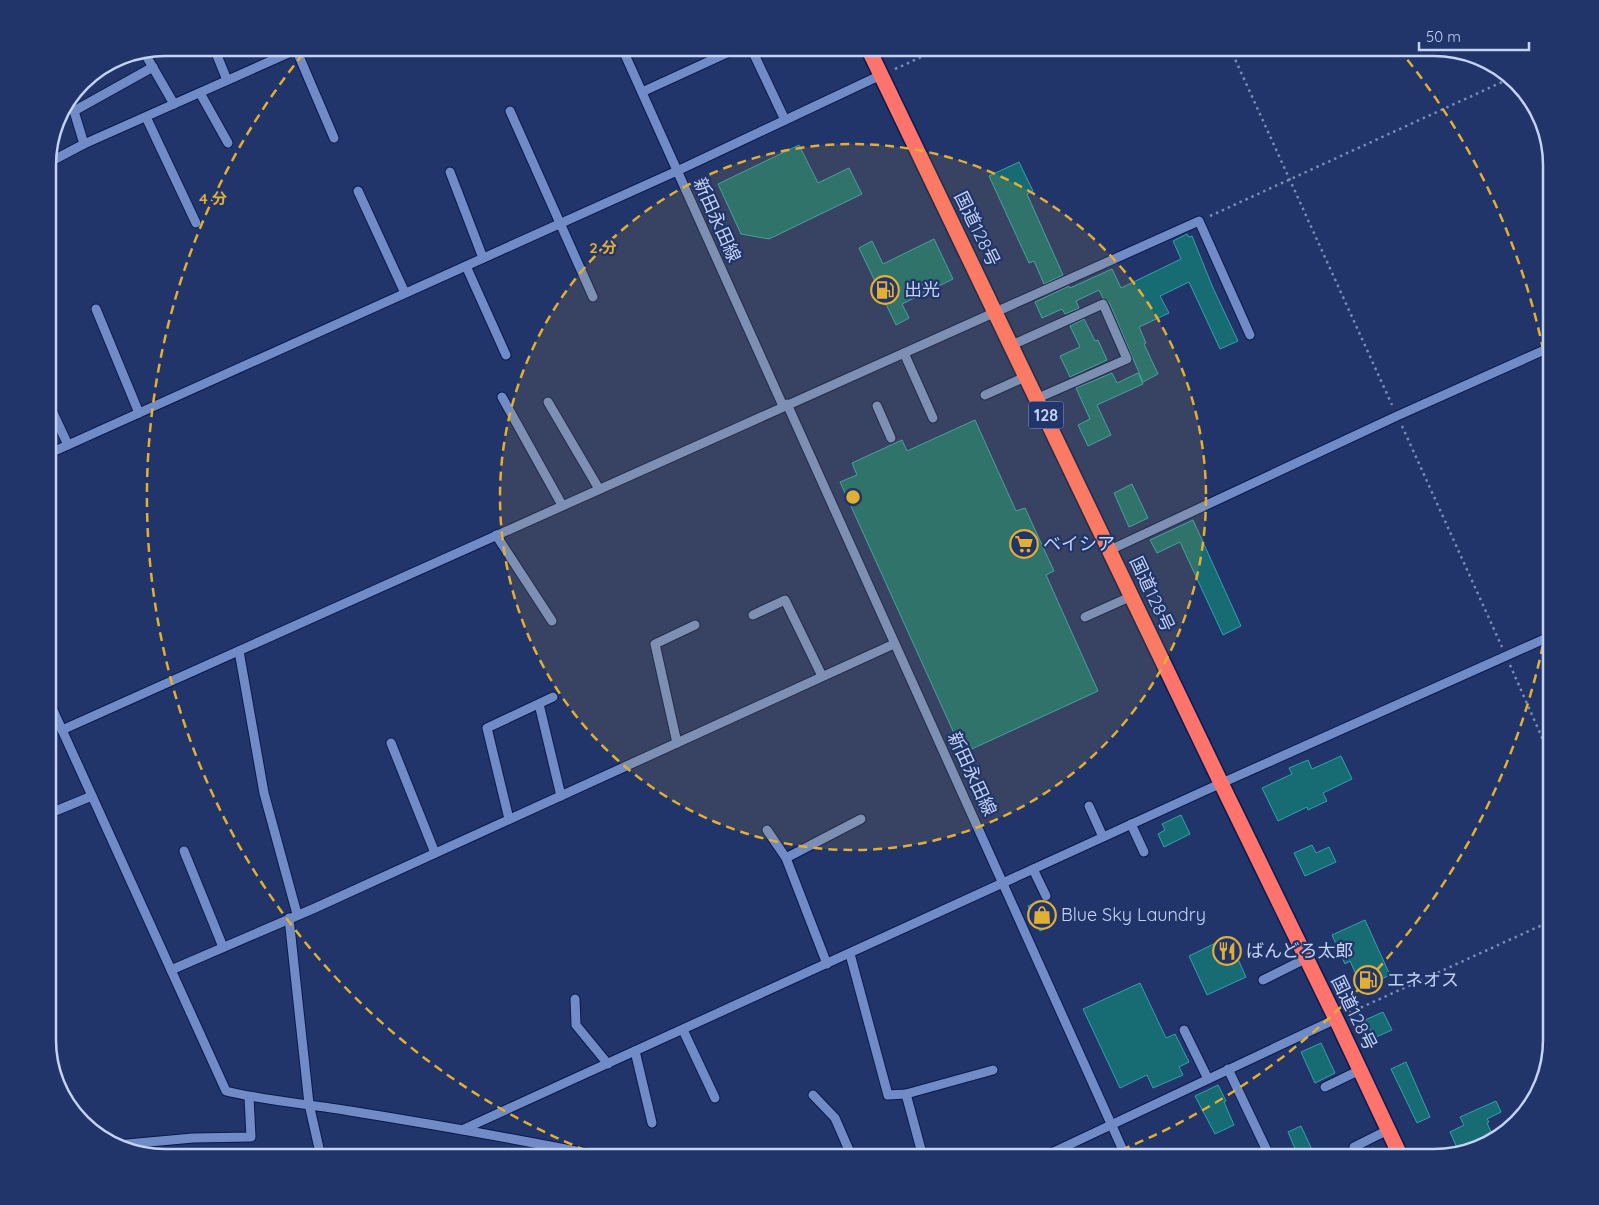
<svg xmlns="http://www.w3.org/2000/svg" width="1599" height="1205" font-family="Quicksand,'Noto Sans JP',sans-serif">
	<style>
		.building { fill: #176b73; stroke: #37a0ab }
		.lines { fill: none; stroke-linecap: round; stroke-linejoin: round }
		.minor-casing { stroke: #0a1b4c; stroke-width: 11 }
		.highway-casing { stroke: #0a1b4c; stroke-width: 18 }
		.path { stroke: #7a8cb5; stroke-width: 2.5; stroke-dasharray: 2.5 4; stroke-linecap: butt }
		.minor { stroke: #718bc7; stroke-width: 9 }
		.highway { stroke: #fe736b; stroke-width: 15 }
		.ring { fill: none; stroke: #e1af34; stroke-width: 2.5; stroke-dasharray: 9 6 }
		.labels { text-anchor: middle; stroke-width: 4.5; stroke-linejoin: round; paint-order: stroke }
		.shield { fill: #21356a; stroke: #93a4ca; stroke-width: 1 }
		.shield-label { font-size: 16px; font-weight: bold; fill: #c4d3f3 }
		.street-label { font-size: 18px; fill: #c4d3f3; stroke: #21356a }
		.poi-label { font-size: 18px; fill: #c4d3f3; stroke: #21356a; text-anchor: start }
		.rim { fill: none; stroke: #c4d3f3; stroke-width: 2.5 }
		.centre { fill: #e1af34; stroke: #21356a; stroke-width: 2.5 }
		.ring-label { font-size: 15px; text-anchor: middle; font-weight: bold; fill: #e1af34; stroke: #21356a; stroke-width: 4.5; stroke-linejoin: round; paint-order: stroke }
	</style>
	<rect width="100%" height="100%" fill="#21356a"/>
	<g class="building">
		<path d="M799,145L818,183L849,168L862,194L769,239L741,234L718,184Z"/>
		<path d="M1019,162L1033,191L1027,194L1063,275L1044,284L1034,261L1029,263L989,176Z"/>
		<path d="M1187,234L1189,237L1192,236L1213,288L1238,341L1220,349L1189,282L1160,296L1169,313L1139,327L1146,343L1144,344L1158,374L1143,382L1109,302L1103,298L1099,290L1076,301L1079,308L1065,314L1062,309L1042,318L1035,302L1069,286L1070,288L1112,269L1121,288L1181,259L1173,241Z"/>
		<path d="M934,239L953,279L902,304L909,318L896,325L859,248L872,241L883,264Z"/>
		<path d="M1084,319L1095,341L1098,340L1107,360L1070,377L1060,356L1080,347L1070,326Z"/>
		<path d="M1112,373L1117,383L1138,373L1143,384L1097,405L1111,435L1088,446L1078,425L1090,419L1076,388Z"/>
		<path d="M975,420L1016,511L1025,508L1054,571L1046,575L1098,691L963,753L840,482L857,475L852,463L902,440L907,451Z"/>
		<path d="M1132,484L1148,518L1129,527L1114,493Z"/>
		<path d="M1193,520L1241,626L1223,635L1180,542L1157,553L1150,540Z"/>
		<path d="M1341,756L1352,779L1323,793L1327,801L1308,810L1307,807L1278,821L1262,788L1292,774L1289,768L1308,760L1312,769Z"/>
		<path d="M1181,815L1190,834L1164,847L1158,834L1165,830L1162,824Z"/>
		<path d="M1312,845L1316,853L1329,847L1336,862L1305,876L1294,853Z"/>
		<path d="M1039,901L1051,926L1040,931L1028,906Z"/>
		<path d="M1365,920L1390,975L1379,980L1381,984L1364,992L1350,961L1345,964L1332,935Z"/>
		<path d="M1228,937L1246,977L1207,995L1189,956Z"/>
		<path d="M1140,983L1166,1038L1175,1034L1189,1062L1179,1067L1183,1075L1153,1088L1147,1075L1120,1088L1083,1009Z"/>
		<path d="M1383,1012L1392,1030L1374,1038L1365,1020Z"/>
		<path d="M1321,1043L1335,1073L1315,1083L1301,1052Z"/>
		<path d="M1406,1062L1430,1117L1417,1123L1391,1069Z"/>
		<path d="M1218,1085L1226,1101L1224,1102L1234,1125L1215,1134L1195,1096Z"/>
		<path d="M1496,1101L1501,1112L1487,1119L1489,1122L1487,1123L1494,1138L1485,1145L1459,1152L1450,1132L1464,1125L1460,1117Z"/>
		<path d="M1301,1126L1314,1154L1308,1158H1299L1288,1132Z"/>
	</g>
	<g class="lines">
		<defs>
			<g id="minor">
				<path d="M214,48L227,80"/>
				<path d="M622,48L783,406"/>
				<path d="M751,48L785,120"/>
				<path d="M296,49L334,138"/>
				<path d="M144,52L174,104"/>
				<path d="M642,92L738,48"/>
				<path d="M200,93L228,143"/>
				<path d="M510,111L593,297"/>
				<path d="M146,117L196,223"/>
				<path d="M84,144L74,111L153,67"/>
				<path d="M48,163L84,144L300,48"/>
				<path d="M450,172L483,258"/>
				<path d="M358,191L405,293"/>
				<path d="M466,266L506,355"/>
				<path d="M96,309L139,413"/>
				<path d="M1012,345L1103,304L1127,359L1038,398"/>
				<path d="M904,353L933,418"/>
				<path d="M985,395L1027,376"/>
				<path d="M502,397L562,505"/>
				<path d="M48,402L68,445"/>
				<path d="M548,402L599,489"/>
				<path d="M787,404L1126,1157"/>
				<path d="M877,406L891,438"/>
				<path d="M48,454L677,171L881,75"/>
				<path d="M496,535L552,621"/>
				<path d="M1110,550L1397,416L1551,347"/>
				<path d="M753,615L785,600L822,676"/>
				<path d="M1085,617L1132,596"/>
				<path d="M239,651L264,793L297,914"/>
				<path d="M48,699L226,1091C266,1101 309,1104 350,1111C431,1124 511,1138 591,1154L598,1157"/>
				<path d="M539,704L561,796"/>
				<path d="M62,730L1199,221L1250,335"/>
				<path d="M391,743L435,853"/>
				<path d="M677,743L655,644L695,625"/>
				<path d="M1089,806L1103,837"/>
				<path d="M48,814L92,796"/>
				<path d="M509,819L487,728L553,697"/>
				<path d="M1131,824L1144,852"/>
				<path d="M767,830L786,858L827,964"/>
				<path d="M184,851L223,947"/>
				<path d="M786,858L861,819"/>
				<path d="M1033,869L1046,896"/>
				<path d="M289,918L309,1104L321,1157"/>
				<path d="M850,954L888,1095L906,1094L993,1070"/>
				<path d="M171,970L315,908L894,644"/>
				<path d="M1263,980L1307,958"/>
				<path d="M575,999L576,1025L608,1064"/>
				<path d="M683,1030L715,1098"/>
				<path d="M1184,1030L1208,1079"/>
				<path d="M635,1051L652,1123"/>
				<path d="M1228,1069L1270,1157"/>
				<path d="M1325,1087L1360,1070"/>
				<path d="M906,1094L923,1157"/>
				<path d="M813,1095L835,1118L852,1157"/>
				<path d="M464,1129L1204,791L1551,636"/>
				<path d="M116,1145L193,1138L251,1137L249,1097"/>
				<path d="M1354,1147L1388,1130"/>
				<path d="M1043,1157L1336,1019"/>
			</g>
			<path id="highway" d="M868,48L1221,783L1336,1019L1401,1157"/>
		</defs>
		<use href="#minor" class="minor-casing"/>
		<use href="#highway" class="highway-casing"/>
		<g class="path">
			<path d="M1230,48L1392,405"/>
			<path d="M895,69L941,48"/>
			<path d="M1210,216L1511,78"/>
			<path d="M1402,426L1502,647"/>
			<path d="M1510,665L1551,758"/>
			<path d="M1349,1013L1551,921"/>
		</g>
		<use href="#minor" class="minor"/>
		<use href="#highway" class="highway"/>
	</g>
	<circle cx="853" cy="497" r="353" fill="#e1af34" fill-opacity=".12"/>
	<g class="ring">
		<circle cx="853" cy="497" r="353"/>
		<path d="M1551 601A706 706 0 0 1 1106 1156M600 1156A706 706 0 0 1 308 48M1398 48A706 706 0 0 1 1551 393"/>
	</g>
	<defs>
		<symbol id="fuel-ring" viewBox="-11 -11 22 22"><circle r="9.5" fill="#21356a" stroke="#e1af34" stroke-width="1.5"/><path d="M-5.5-6h7V0h2V4h1.3V-2.5L3-4.5l.8-.8L6-3V5H2.5V1h-1V6h-7ZM-4.2-4.7v3.2H.2V-4.7Z" fill="#e1af34"/></symbol>
		<symbol id="supermarket-ring" viewBox="-11 -11 22 22"><circle r="9.5" fill="#21356a" stroke="#e1af34" stroke-width="1.5"/><path d="M-6-5.5h2.5l.6 2H6L4.5 2H-2.5L-4.4-4H-6ZM-1.5 3.2a1.3 1.3 0 1 0 .1 0ZM3 3.2a1.3 1.3 0 1 0 .1 0Z" fill="#e1af34"/></symbol>
		<symbol id="shop-ring" viewBox="-11 -11 22 22"><circle r="9.5" fill="#21356a" stroke="#e1af34" stroke-width="1.5"/><path d="M-5-2.5h2.3a2.7 3.5 0 0 1 5.4 0H5L5.5 6h-11ZM-1.5-2.5h3a1.5 2.3 0 0 0-3 0Z" fill="#e1af34"/></symbol>
		<symbol id="restaurant-ring" viewBox="-11 -11 22 22"><circle r="9.5" fill="#21356a" stroke="#e1af34" stroke-width="1.5"/><path d="M-5-6h1v4h1v-4h1v4h1v-4h1v5L-1.5 .5V6h-2V.5L-5-1ZM5-6V6H3V1.5H1.5Q1.5-4 5-6Z" fill="#e1af34"/></symbol>
	</defs>
	<g fill-rule="evenodd">
		<use href="#fuel-ring" x="869" y="274" width="32" height="32"/>
		<use href="#supermarket-ring" x="1008" y="528" width="32" height="32"/>
		<use href="#shop-ring" x="1026" y="899" width="32" height="32"/>
		<use href="#restaurant-ring" x="1211" y="935" width="32" height="32"/>
		<use href="#fuel-ring" x="1352" y="964" width="32" height="32"/>
	</g>
	<g class="labels">
		<rect class="shield" x="1028.5" y="401.5" width="35" height="27" rx="4"/>
		<g class="shield-label">
			<text x="1046" y="421">128</text>
		</g>
		<g class="street-label">
			<text transform="translate(717 220) rotate(66)" y="6">新田永田線</text>
			<text transform="translate(977 229) rotate(64)" y="6">国道128号</text>
			<text transform="translate(1152 594) rotate(65)" y="6">国道128号</text>
			<text transform="translate(972 774) rotate(65)" y="6">新田永田線</text>
			<text transform="translate(1354 1013) rotate(64)" y="6">国道128号</text>
		</g>
		<g class="poi-label">
			<text x="904" y="296">出光</text>
			<text x="1043" y="550">ベイシア</text>
			<text x="1061" y="921">Blue Sky Laundry</text>
			<text x="1246" y="957">ばんどろ太郎</text>
			<text x="1387" y="986">エネオス</text>
		</g>
	</g>
	<path d="M0 0H1599V1205H0ZM165 56H1434A109 109 0 0 1 1543 165V1040A109 109 0 0 1 1434 1149H165A109 109 0 0 1 56 1040V165A109 109 0 0 1 165 56Z" fill="#21356a" fill-rule="evenodd"/>
	<path class="rim" d="M165 56H1434A109 109 0 0 1 1543 165V1040A109 109 0 0 1 1434 1149H165A109 109 0 0 1 56 1040V165A109 109 0 0 1 165 56Z"/>
	<circle cx="853" cy="497" r="8" class="centre"/>
	<g class="ring-label">
		<text x="213" y="204">4 分</text>
		<text x="603" y="253">2 分</text>
	</g>
	<path d="M1419 42v8h110v-8" fill="none" stroke="#c4d3f3" stroke-width="2.5"/>
	<text x="1426" y="42" font-size="15" fill="#c4d3f3" stroke="#21356a" stroke-width="4" paint-order="stroke">50 m</text>
</svg>
